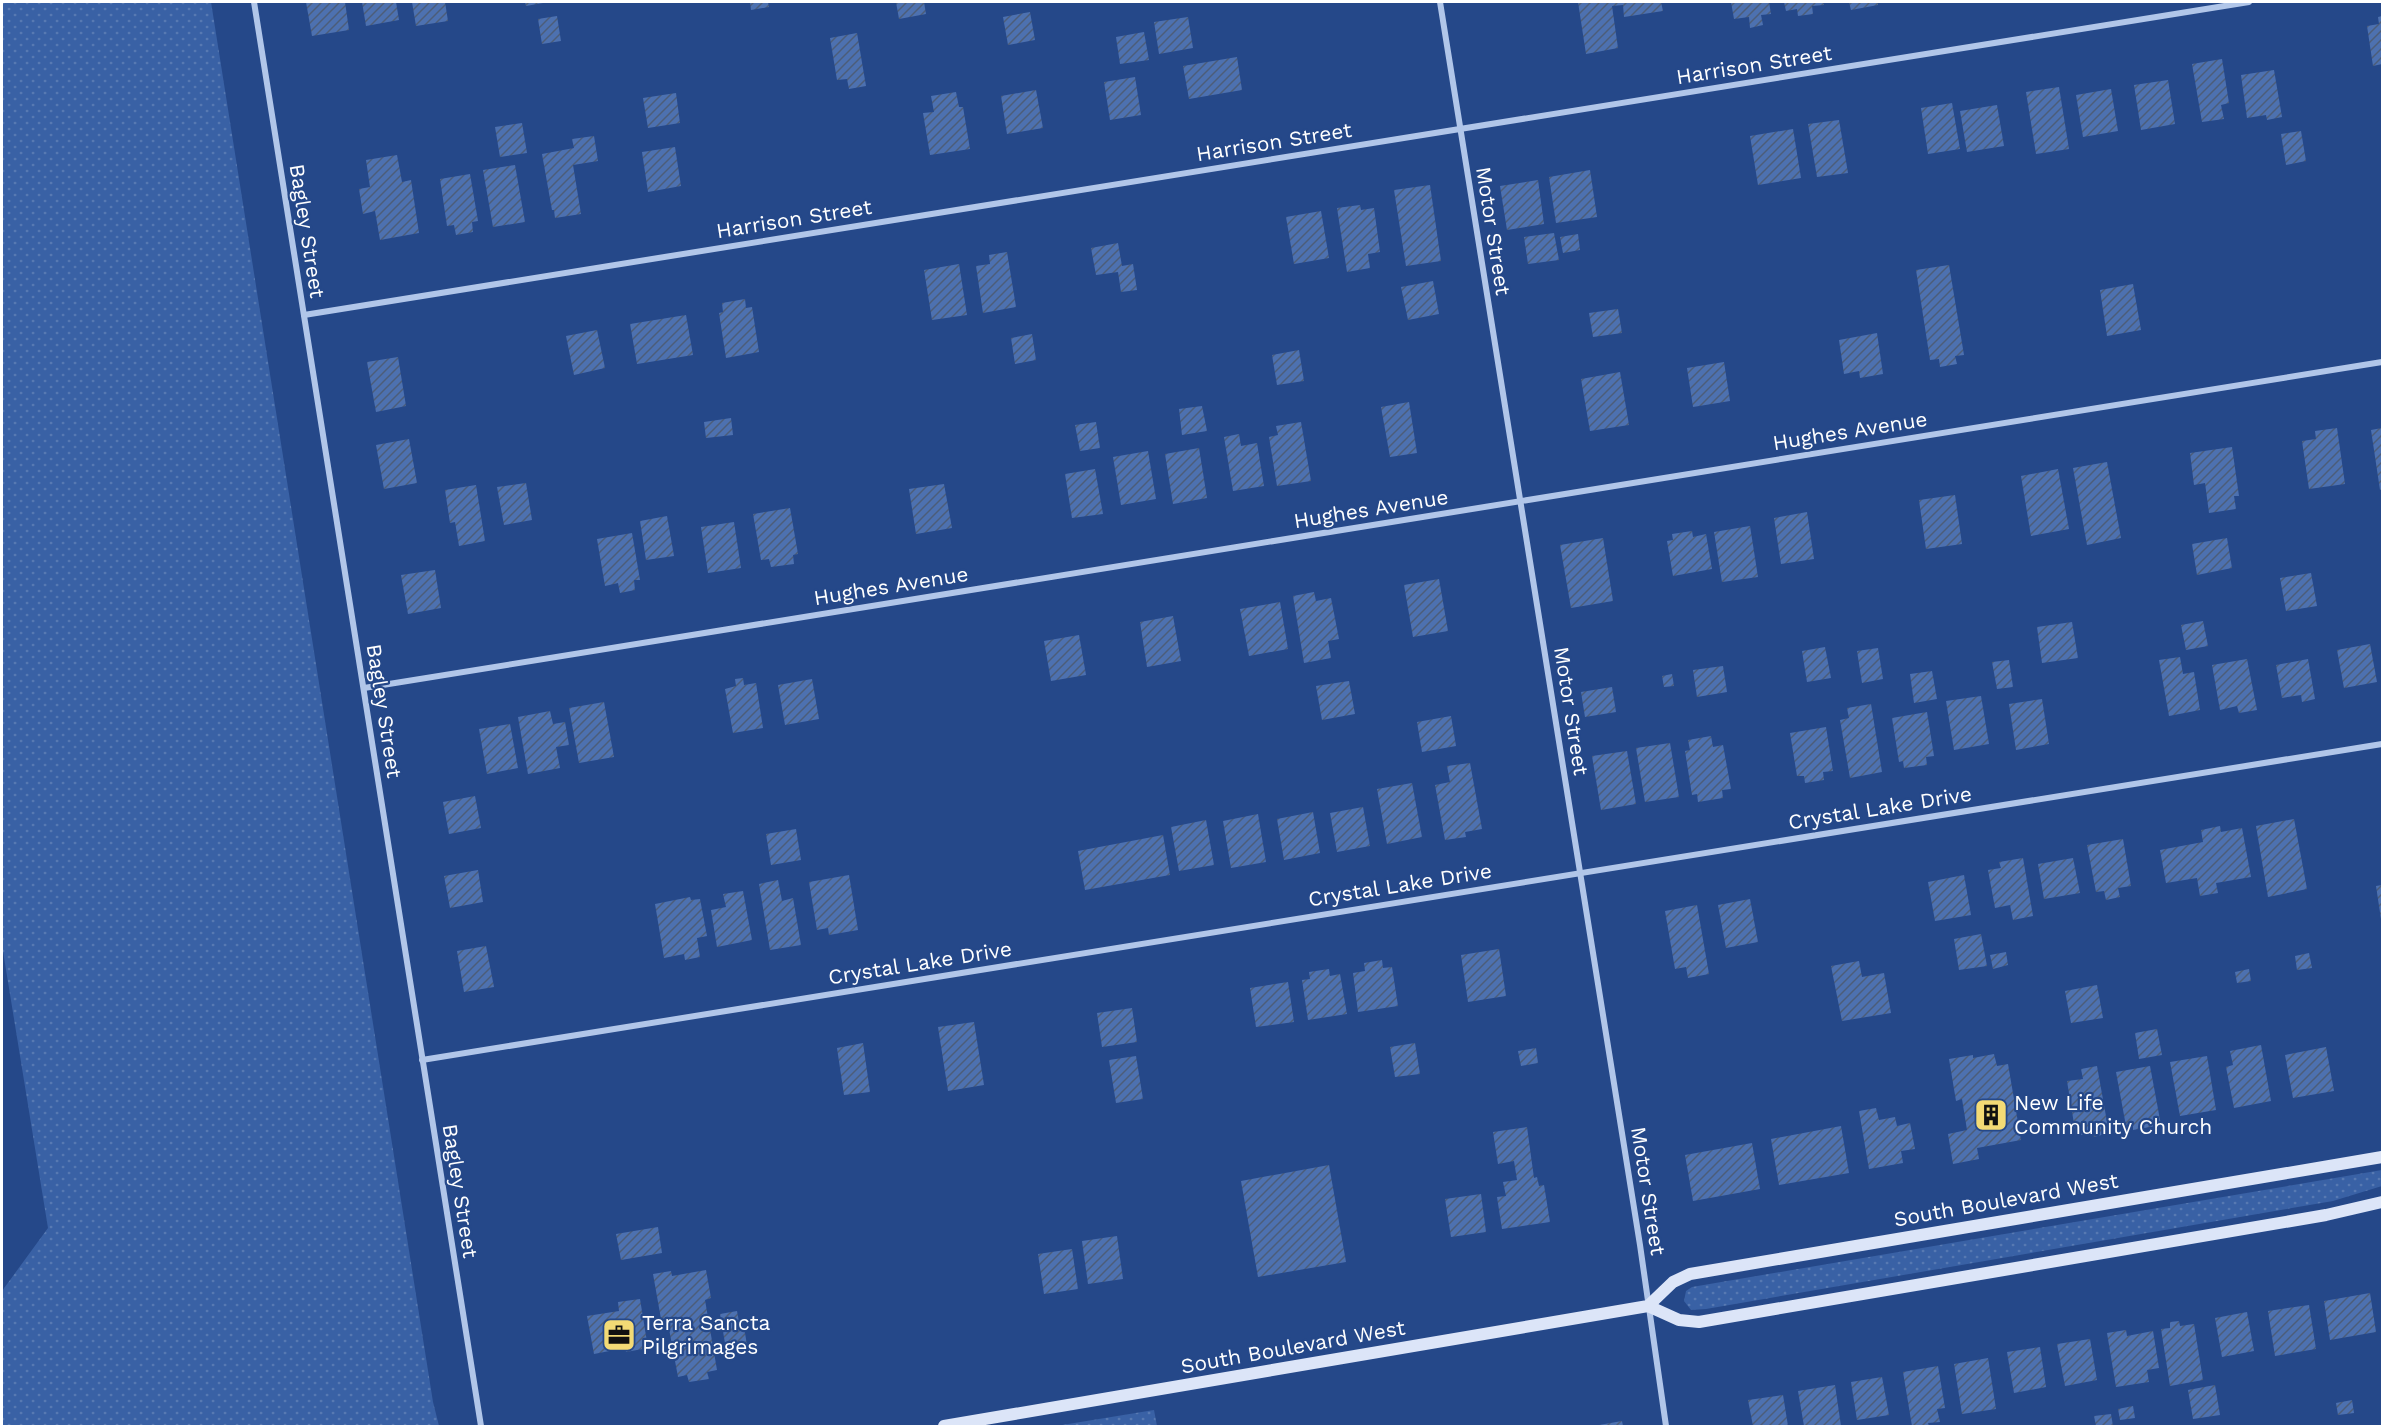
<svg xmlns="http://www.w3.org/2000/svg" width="2384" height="1428" font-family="'Work Sans',sans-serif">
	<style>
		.grass { fill: url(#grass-dots) }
		.building { fill: url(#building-hatch) }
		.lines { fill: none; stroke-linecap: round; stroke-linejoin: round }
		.street { stroke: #b1c6e9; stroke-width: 6 }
		.secondary { stroke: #dce5f8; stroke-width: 12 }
		.labels { text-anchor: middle; stroke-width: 4.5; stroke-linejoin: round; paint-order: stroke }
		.street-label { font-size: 21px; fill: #fff; stroke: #254889 }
		.poi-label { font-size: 21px; fill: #fff; stroke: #254889; text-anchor: start }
	</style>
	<defs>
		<pattern id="grass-dots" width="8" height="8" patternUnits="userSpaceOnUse" patternTransform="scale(1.5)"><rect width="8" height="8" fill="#3961a5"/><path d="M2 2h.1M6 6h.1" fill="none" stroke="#5779b2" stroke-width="1.8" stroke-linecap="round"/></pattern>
		<pattern id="building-hatch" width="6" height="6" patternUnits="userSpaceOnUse" patternTransform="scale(1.5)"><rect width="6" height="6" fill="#4d71b0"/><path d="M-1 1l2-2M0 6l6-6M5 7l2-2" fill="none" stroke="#4c5d79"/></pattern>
	</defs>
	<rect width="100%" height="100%" fill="#254889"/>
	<g class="grass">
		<path d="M2,2H211L433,1402L439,1426H2V1291L48,1228L2,945Z"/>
		<path d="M2382,1170V1186L2333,1201L1706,1309L1691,1310L1684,1301L1686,1291L1692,1287Z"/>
		<path d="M1154,1410L1157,1426H1056Z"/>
	</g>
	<g class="building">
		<path d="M306,2H345L349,30L312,36Z"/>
		<path d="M362,2H396L399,20L366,26Z"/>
		<path d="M412,2H445L448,21L416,26Z"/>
		<path d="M525,2H543V3L526,6Z"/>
		<path d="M750,2H768L769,7L751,10Z"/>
		<path d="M896,2H924L926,14L899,19Z"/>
		<path d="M1578,2H1661L1663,11L1624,17L1623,5L1612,6L1618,48L1586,54Z"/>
		<path d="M1731,2H1769L1771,14L1761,15L1763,25L1750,28L1749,17L1734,19Z"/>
		<path d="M1784,2H1823L1824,5L1812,6L1813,14L1798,16L1797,9L1786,11Z"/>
		<path d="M1849,2H1878V5L1851,10Z"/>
		<path d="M1030,12L1035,40L1008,45L1003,17Z"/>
		<path d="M557,16L561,41L542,44L538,19Z"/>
		<path d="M2382,16V64L2373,66L2367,26L2379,24L2378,17Z"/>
		<path d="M1188,17L1193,48L1159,54L1154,22Z"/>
		<path d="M1144,32L1149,60L1120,64L1116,37Z"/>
		<path d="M857,33L866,86L849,89L847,79L837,80L830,38Z"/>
		<path d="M1237,57L1242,90L1189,99L1183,66Z"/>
		<path d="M2222,59L2229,103L2221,105L2224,119L2202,122L2192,64Z"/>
		<path d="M2274,70L2282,117L2267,120L2266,115L2247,118L2241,75Z"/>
		<path d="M1135,77L1141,115L1110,120L1104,82Z"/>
		<path d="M2168,80L2175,124L2141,130L2134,85Z"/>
		<path d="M2059,87L2069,149L2036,154L2026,92Z"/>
		<path d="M2111,89L2118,131L2083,137L2076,95Z"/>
		<path d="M1036,90L1043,128L1007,134L1001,96Z"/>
		<path d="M956,92L959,107H963L970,149L930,155L923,113L934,112L931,96Z"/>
		<path d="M676,93L680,123L648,128L643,98Z"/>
		<path d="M1952,103L1960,149L1928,154L1921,108Z"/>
		<path d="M1997,105L2004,146L1967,152L1960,111Z"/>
		<path d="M1839,120L1848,173L1817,177L1808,124Z"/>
		<path d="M522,123L527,153L500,157L495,127Z"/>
		<path d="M1793,129L1801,178L1758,185L1750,136Z"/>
		<path d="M2301,131L2306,161L2286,165L2281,134Z"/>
		<path d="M594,136L598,161L573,165L581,214L555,218L554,210H552L542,154L574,148L572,139Z"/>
		<path d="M675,147L681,186L648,192L642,152Z"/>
		<path d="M397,155L402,182L411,180L419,233L380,240L375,211L363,214L359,189L370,187L366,160Z"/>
		<path d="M515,165L525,222L493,227L483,170Z"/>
		<path d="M1590,170L1597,217L1556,223L1549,177Z"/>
		<path d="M470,174L478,221L472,222L473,232L456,235L454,225L447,226L440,179Z"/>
		<path d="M1538,180L1544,224L1507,230L1500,186Z"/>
		<path d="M1430,185L1441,261L1406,266L1394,190Z"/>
		<path d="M1360,205L1361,210L1374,208L1380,252L1368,254L1370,268L1347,272L1337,208Z"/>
		<path d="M1321,211L1329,258L1294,264L1286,217Z"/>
		<path d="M1554,233L1559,260L1528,264L1524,237Z"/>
		<path d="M1578,234L1580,250L1563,253L1560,237Z"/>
		<path d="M1118,243L1122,266L1133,264L1137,290L1121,292L1118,272L1096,275L1091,248Z"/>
		<path d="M1007,252L1016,307L983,313L976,266L990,264L989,255Z"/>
		<path d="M959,264L967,315L932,320L924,270Z"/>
		<path d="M1949,265L1964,355L1955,356L1957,364L1940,367L1939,359L1930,360L1916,270Z"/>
		<path d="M1433,281L1439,314L1408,320L1401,287Z"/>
		<path d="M2133,284L2141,330L2107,336L2100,290Z"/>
		<path d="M745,299L746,308L752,307L759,352L726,358L719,313L723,312L722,303Z"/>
		<path d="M1618,309L1622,333L1593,337L1589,313Z"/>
		<path d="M686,315L693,355L637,364L630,324Z"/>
		<path d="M597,330L605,368L574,375L566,336Z"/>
		<path d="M1877,333L1883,374L1860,378L1859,371L1844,374L1839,340Z"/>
		<path d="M1032,334L1036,360L1015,364L1011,338Z"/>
		<path d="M1299,350L1304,381L1277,385L1272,355Z"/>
		<path d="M398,357L406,406L376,412L367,362Z"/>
		<path d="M1724,362L1730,401L1693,407L1687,368Z"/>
		<path d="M1620,372L1629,425L1590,431L1581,379Z"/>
		<path d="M1409,402L1417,453L1390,457L1381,407Z"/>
		<path d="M1202,406L1207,431L1182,435L1179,409Z"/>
		<path d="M731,418L733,435L706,438L704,422Z"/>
		<path d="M1096,422L1100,448L1080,451L1075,425Z"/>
		<path d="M1301,422L1311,481L1277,486L1269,437L1278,435L1276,426Z"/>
		<path d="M2337,428L2345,484L2309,489L2302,441L2316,439L2315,431Z"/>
		<path d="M2382,428V490H2380L2371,430Z"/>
		<path d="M1239,434L1241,446L1257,443L1264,486L1233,491L1224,437Z"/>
		<path d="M409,439L417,483L384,489L376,445Z"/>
		<path d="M2232,447L2239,496H2234L2236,509L2209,513L2205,483L2194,485L2190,453Z"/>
		<path d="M1199,448L1207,498L1173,504L1165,454Z"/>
		<path d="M1148,451L1156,499L1121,505L1113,457Z"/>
		<path d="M2107,462L2121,538L2087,545L2073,468Z"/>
		<path d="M1095,469L1103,514L1072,518L1065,474Z"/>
		<path d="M2058,469L2069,529L2031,536L2021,476Z"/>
		<path d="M526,483L532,520L504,525L497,487Z"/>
		<path d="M944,484L952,528L916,534L909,489Z"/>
		<path d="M476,485L485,541L459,546L455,522L450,523L445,490Z"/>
		<path d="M1955,495L1962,544L1926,549L1919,500Z"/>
		<path d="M790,508L798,554L793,555L794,564L771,567L769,559L761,560L753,514Z"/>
		<path d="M1807,512L1814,559L1781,564L1774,518Z"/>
		<path d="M667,516L674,556L646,560L640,521Z"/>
		<path d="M734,522L741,568L708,573L701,527Z"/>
		<path d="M1750,526L1758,577L1722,582L1714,532Z"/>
		<path d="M1692,531L1693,537L1706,534L1712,569L1673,576L1667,541L1673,540L1672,534Z"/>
		<path d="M632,533L640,580H634L635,590L620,593L618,583L605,586L597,539Z"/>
		<path d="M1603,538L1613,601L1571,608L1560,545Z"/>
		<path d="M2227,538L2232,568L2197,575L2192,544Z"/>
		<path d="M435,570L441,608L408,614L401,575Z"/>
		<path d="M2311,573L2317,606L2286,611L2280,578Z"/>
		<path d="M1439,579L1448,631L1413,637L1404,585Z"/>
		<path d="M1314,592L1316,601L1331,598L1339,639L1328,641L1331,658L1304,663L1293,596Z"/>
		<path d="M1280,602L1288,649L1249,656L1240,609Z"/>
		<path d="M1173,616L1181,661L1147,667L1140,622Z"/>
		<path d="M2203,621L2208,646L2186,650L2181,625Z"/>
		<path d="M2072,622L2078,658L2042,663L2037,627Z"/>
		<path d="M1079,635L1086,675L1051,681L1044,641Z"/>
		<path d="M2370,644L2377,682L2344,688L2337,650Z"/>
		<path d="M1825,647L1831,678L1807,682L1802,651Z"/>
		<path d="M1878,648L1883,679L1862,683L1857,651Z"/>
		<path d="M2180,657L2183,674L2194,672L2200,710L2169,716L2159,660Z"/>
		<path d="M2247,659L2257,710L2239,713L2237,706L2220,710L2212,665Z"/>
		<path d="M2308,659L2315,699L2302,702L2301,695L2282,698L2276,665Z"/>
		<path d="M2009,660L2013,687L1997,689L1992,662Z"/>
		<path d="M1723,666L1727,692L1697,697L1693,670Z"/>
		<path d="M1932,671L1937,699L1914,703L1910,674Z"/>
		<path d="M1672,674L1674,686L1664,687L1662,676Z"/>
		<path d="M743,678L744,685L756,683L763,728L733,733L725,689L736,686L735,679Z"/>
		<path d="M812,679L819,719L785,725L778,685Z"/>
		<path d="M1349,681L1355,714L1322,720L1316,686Z"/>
		<path d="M1612,687L1616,712L1585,717L1581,692Z"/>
		<path d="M1981,696L1989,744L1954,750L1946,701Z"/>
		<path d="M2042,699L2049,744L2016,750L2009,704Z"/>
		<path d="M604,702L614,757L579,763L569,708Z"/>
		<path d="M1871,704L1882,772L1850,778L1840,720L1849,718L1847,708Z"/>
		<path d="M550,711L553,724L565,722L569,745L556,747L560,768L528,774L518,717Z"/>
		<path d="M1927,712L1934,756L1926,757L1927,765L1904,768L1903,761L1899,762L1892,718Z"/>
		<path d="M1451,716L1456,746L1422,752L1417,722Z"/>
		<path d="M510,724L518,768L487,774L479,729Z"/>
		<path d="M1826,727L1833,771L1823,772L1824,780L1805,783L1804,776H1797L1790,733Z"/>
		<path d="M1711,736L1713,747L1723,745L1731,789L1722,790L1723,798L1698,802L1697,794L1692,795L1685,751L1690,750L1688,740Z"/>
		<path d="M1670,743L1679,797L1645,802L1636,748Z"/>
		<path d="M1627,751L1636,804L1601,810L1592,756Z"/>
		<path d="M1470,763L1482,829L1465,832L1466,837L1445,840L1435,785L1450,782L1447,766Z"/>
		<path d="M1412,783L1422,837L1387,844L1377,789Z"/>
		<path d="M475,796L481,828L449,834L443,802Z"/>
		<path d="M1363,807L1370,846L1337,852L1330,813Z"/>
		<path d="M1313,812L1320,853L1284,860L1277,819Z"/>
		<path d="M1258,814L1266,862L1231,868L1223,821Z"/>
		<path d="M2294,819L2307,889L2268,897L2256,826Z"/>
		<path d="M1206,820L1214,865L1179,871L1171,827Z"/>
		<path d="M2220,826L2221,832L2242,828L2251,877L2216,883L2218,893L2200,896L2197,878L2166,883L2160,850L2203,842L2201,830Z"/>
		<path d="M796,829L801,860L771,865L766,834Z"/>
		<path d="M1163,835L1170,875L1085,890L1078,851Z"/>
		<path d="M2123,839L2131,886L2118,888L2120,897L2106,900L2104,891L2096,892L2087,845Z"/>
		<path d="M2023,858L2033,916L2013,920L2010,905L1995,908L1988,870L2001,868L1999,862Z"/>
		<path d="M2073,858L2080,893L2044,899L2038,864Z"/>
		<path d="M478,870L483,902L450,908L444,876Z"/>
		<path d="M849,875L858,930L829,935L828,928L817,930L809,882Z"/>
		<path d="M1964,875L1971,915L1935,921L1928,882Z"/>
		<path d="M778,880L782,901L793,898L801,945L770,950L759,884Z"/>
		<path d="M2382,885V919H2381L2376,886Z"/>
		<path d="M743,891L752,940L717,947L711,910L726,907L723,894Z"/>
		<path d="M690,897L691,900L700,899L707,936L697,938L700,957L685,960L684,954L664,958L655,904Z"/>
		<path d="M1750,899L1758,942L1726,948L1718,905Z"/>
		<path d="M1697,905L1709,974L1688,978L1686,967L1675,969L1665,911Z"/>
		<path d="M1981,934L1987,966L1959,970L1954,939Z"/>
		<path d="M486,946L494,987L464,992L457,951Z"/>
		<path d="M1499,949L1506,996L1468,1002L1461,955Z"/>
		<path d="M2006,952L2008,965L1993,969L1990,955Z"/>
		<path d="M2309,953L2312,968L2297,970L2295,956Z"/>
		<path d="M1382,960L1383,968L1392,967L1398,1006L1358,1012L1353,973L1365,971L1364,963Z"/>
		<path d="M1859,961L1862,977L1884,973L1891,1013L1842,1021L1831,966Z"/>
		<path d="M1329,969L1330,976L1340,974L1347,1014L1308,1020L1302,980L1310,979L1309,972Z"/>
		<path d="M2249,969L2251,981L2237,983L2235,972Z"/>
		<path d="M1288,982L1294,1022L1256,1027L1250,988Z"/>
		<path d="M2097,985L2103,1018L2071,1023L2065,991Z"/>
		<path d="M1132,1008L1137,1042L1102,1047L1097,1013Z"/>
		<path d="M974,1022L984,1085L948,1091L938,1027Z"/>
		<path d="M2157,1029L2162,1055L2139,1059L2135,1033Z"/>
		<path d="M863,1043L870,1092L844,1095L837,1048Z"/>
		<path d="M1415,1043L1420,1074L1395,1077L1390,1047Z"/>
		<path d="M2261,1045L2271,1101L2234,1108L2226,1067L2233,1065L2230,1051Z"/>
		<path d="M2326,1047L2334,1091L2293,1098L2285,1055Z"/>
		<path d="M1536,1048L1538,1063L1521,1066L1518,1051Z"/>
		<path d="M1994,1054L1997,1066L2008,1064L2021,1140L1977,1148L1979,1159L1953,1164L1948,1134L1967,1130L1962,1099L1956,1101L1949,1059L1973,1055V1058Z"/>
		<path d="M1136,1056L1143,1099L1116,1103L1109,1060Z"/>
		<path d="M2207,1056L2216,1110L2180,1116L2170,1062Z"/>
		<path d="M2097,1066L2109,1133L2094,1137L2093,1133L2076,1136L2067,1081L2083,1079L2081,1069Z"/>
		<path d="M2150,1066L2161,1125L2133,1130V1125L2126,1126L2116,1072Z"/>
		<path d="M1876,1108L1879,1120L1895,1117L1897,1126L1910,1123L1915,1149L1901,1151L1903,1163L1869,1169L1859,1111Z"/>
		<path d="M1841,1126L1849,1173L1779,1185L1771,1139Z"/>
		<path d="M1527,1127L1534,1178L1537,1177L1539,1186L1544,1185L1550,1222L1502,1229L1497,1197L1506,1196L1503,1182L1517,1180L1514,1161L1498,1164L1493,1132Z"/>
		<path d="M1752,1143L1760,1189L1693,1201L1685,1155Z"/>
		<path d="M1329,1165L1346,1262L1258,1277L1241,1181Z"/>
		<path d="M1481,1194L1486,1232L1451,1237L1445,1199Z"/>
		<path d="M658,1227L662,1253L621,1260L616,1234Z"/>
		<path d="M1117,1236L1123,1279L1088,1284L1082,1241Z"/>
		<path d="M1072,1249L1078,1289L1044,1294L1038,1254Z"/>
		<path d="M706,1270L711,1298L705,1300L717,1370L707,1372L709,1379L689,1382L687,1375L678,1377L667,1318L661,1319L653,1274L671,1271L672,1276Z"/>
		<path d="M2370,1293L2376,1332L2330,1340L2324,1301Z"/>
		<path d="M640,1299L648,1348L626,1352L625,1348L594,1354L587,1316L619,1311L618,1302Z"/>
		<path d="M2309,1305L2316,1349L2275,1356L2268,1311Z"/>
		<path d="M737,1311L740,1327H744L747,1345L726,1349L720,1314Z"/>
		<path d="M2247,1312L2254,1351L2222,1357L2215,1318Z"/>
		<path d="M2179,1321L2180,1326L2194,1324L2203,1380L2170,1386L2161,1329L2170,1328V1322Z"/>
		<path d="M2126,1330L2127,1336L2153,1331L2159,1368L2147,1370L2149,1382L2116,1387L2107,1333Z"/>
		<path d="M2090,1339L2097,1380L2065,1386L2057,1344Z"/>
		<path d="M2040,1347L2046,1387L2014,1393L2007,1352Z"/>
		<path d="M1988,1358L1996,1409L1962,1414L1954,1364Z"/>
		<path d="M1938,1366L1945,1408L1937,1409L1940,1422L1928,1423L1929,1426H1912L1903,1372Z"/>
		<path d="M1882,1377L1889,1415L1857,1420L1851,1382Z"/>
		<path d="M1835,1385L1841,1426H1804L1798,1391Z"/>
		<path d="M2215,1385L2220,1415L2193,1419L2188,1390Z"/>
		<path d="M1783,1395L1788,1426H1753L1748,1400Z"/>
		<path d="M2352,1400L2354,1413L2338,1415L2336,1403Z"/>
		<path d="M2133,1406L2135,1418L2120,1420L2118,1409Z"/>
		<path d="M2111,1414L2113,1426H2096L2094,1416Z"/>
		<path d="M1622,1421L1623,1426H1599V1425Z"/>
	</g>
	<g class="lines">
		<g class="street">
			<path d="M254,2L481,1426"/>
			<path d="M1440,2L1640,1245L1666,1426"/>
			<path d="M304,315L2249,2"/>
			<path d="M364,688L2382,362"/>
			<path d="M422,1060L2382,744"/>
		</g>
		<g class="secondary">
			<path d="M1648,1306L1679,1320L1699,1322L2326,1215L2382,1202"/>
			<path d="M944,1426L1648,1306L1673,1282L1690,1274L2382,1157"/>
		</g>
	</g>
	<defs>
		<symbol id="building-square" viewBox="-11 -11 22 22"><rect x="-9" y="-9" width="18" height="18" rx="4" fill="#f3da75" stroke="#254889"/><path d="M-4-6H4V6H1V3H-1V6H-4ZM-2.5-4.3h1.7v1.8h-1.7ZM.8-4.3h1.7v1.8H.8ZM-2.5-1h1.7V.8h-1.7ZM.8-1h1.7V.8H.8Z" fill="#111"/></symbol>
		<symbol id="office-square" viewBox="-11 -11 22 22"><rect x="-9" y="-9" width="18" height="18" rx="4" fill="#f3da75" stroke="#254889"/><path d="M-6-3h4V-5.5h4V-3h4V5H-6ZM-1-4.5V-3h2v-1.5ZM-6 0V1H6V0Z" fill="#111"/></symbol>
	</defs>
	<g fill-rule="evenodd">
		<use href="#building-square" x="1972" y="1096" width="38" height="38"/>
		<use href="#office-square" x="600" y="1316" width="38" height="38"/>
	</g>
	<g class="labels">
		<g class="street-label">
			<text transform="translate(1754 65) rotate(-9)" y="7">Harrison Street</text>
			<text transform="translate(1274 142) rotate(-9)" y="7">Harrison Street</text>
			<text transform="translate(794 219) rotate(-9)" y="7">Harrison Street</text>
			<text transform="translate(307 231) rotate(81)" y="7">Bagley Street</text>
			<text transform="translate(1493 231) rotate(81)" y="7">Motor Street</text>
			<text transform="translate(1850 431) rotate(-9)" y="7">Hughes Avenue</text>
			<text transform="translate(1371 509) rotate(-9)" y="7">Hughes Avenue</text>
			<text transform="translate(891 586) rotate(-9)" y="7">Hughes Avenue</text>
			<text transform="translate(384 711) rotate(81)" y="7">Bagley Street</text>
			<text transform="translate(1571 711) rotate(81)" y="7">Motor Street</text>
			<text transform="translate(1880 808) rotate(-9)" y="7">Crystal Lake Drive</text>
			<text transform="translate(1400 885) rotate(-9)" y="7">Crystal Lake Drive</text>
			<text transform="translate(920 963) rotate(-9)" y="7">Crystal Lake Drive</text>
			<text transform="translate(460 1191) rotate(81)" y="7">Bagley Street</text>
			<text transform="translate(1648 1191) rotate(81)" y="7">Motor Street</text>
			<text transform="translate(2006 1200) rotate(-10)" y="7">South Boulevard West</text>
			<text transform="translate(1293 1347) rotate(-10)" y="7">South Boulevard West</text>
		</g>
		<g class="poi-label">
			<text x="2014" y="1110">New Life<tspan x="2014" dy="24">Community Church</tspan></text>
			<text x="642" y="1330">Terra Sancta<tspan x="642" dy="24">Pilgrimages</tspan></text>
		</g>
	</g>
	<rect width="2384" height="1428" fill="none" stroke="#ffffff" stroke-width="6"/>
</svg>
